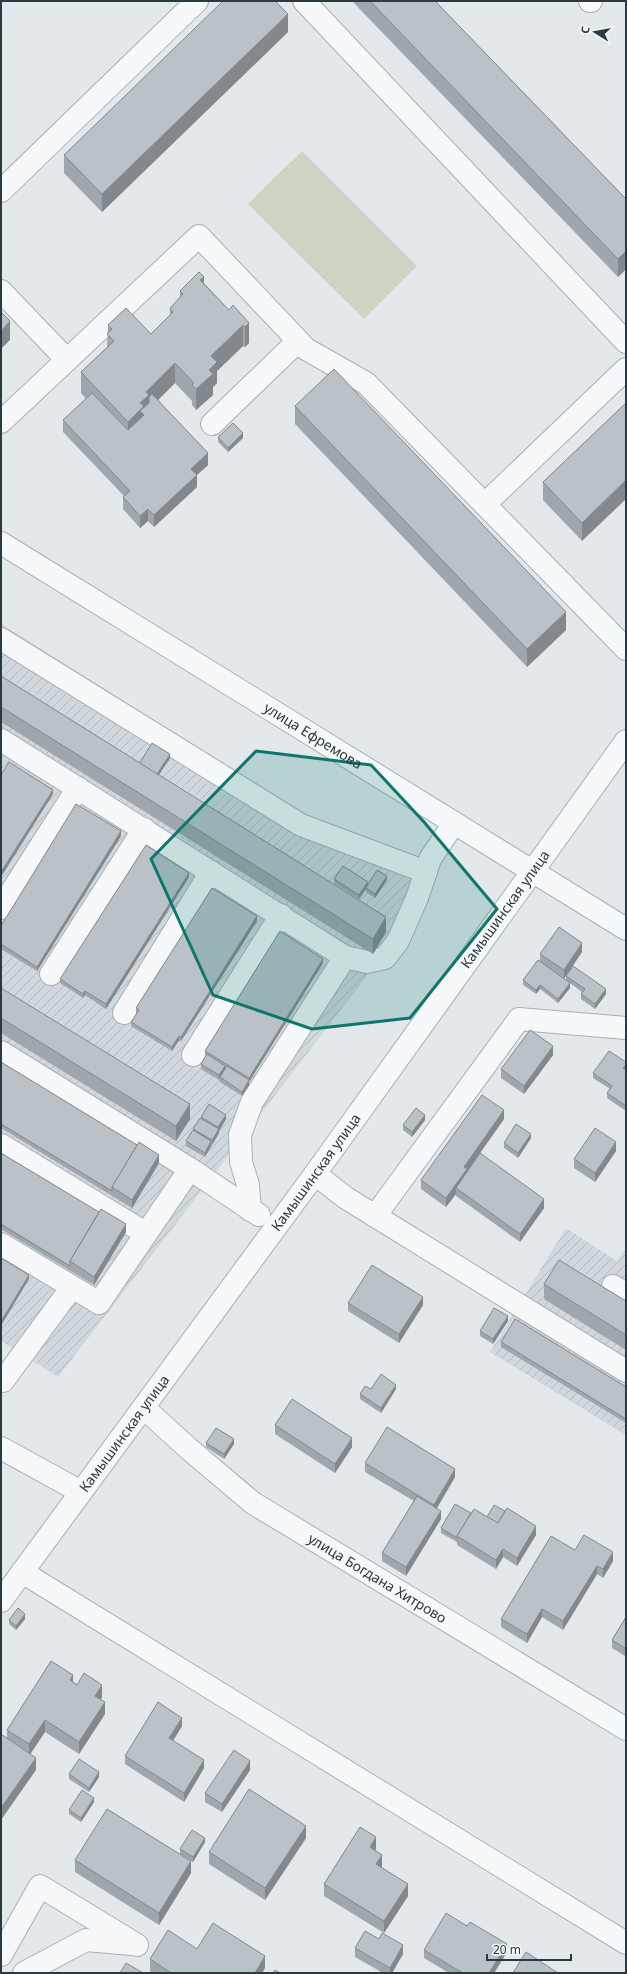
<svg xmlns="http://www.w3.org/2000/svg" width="627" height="1974" font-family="'Noto Sans',sans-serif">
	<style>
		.industrial { fill: url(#industrial-furrows) }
		.pitch { fill: #ccd5c4 }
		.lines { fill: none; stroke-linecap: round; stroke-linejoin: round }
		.minor-casing { stroke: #a8b0b5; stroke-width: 24 }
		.minor { stroke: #f6f8f9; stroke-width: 22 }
		.wall { fill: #a0a7ac }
		.shaded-wall { fill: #82888c }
		.building { fill: #bac2c8; stroke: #82888c }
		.marked { fill: #0f766e; fill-opacity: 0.2; stroke: #0f766e; stroke-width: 3; stroke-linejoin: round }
		.labels { text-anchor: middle; stroke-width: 3.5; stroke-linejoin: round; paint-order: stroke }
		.street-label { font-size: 14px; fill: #2b3943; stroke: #f3f6f8 }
	</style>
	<defs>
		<pattern id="industrial-furrows" width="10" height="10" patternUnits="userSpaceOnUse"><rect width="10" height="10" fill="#d1d8dd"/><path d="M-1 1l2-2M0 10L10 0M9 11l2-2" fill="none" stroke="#b4babf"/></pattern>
	</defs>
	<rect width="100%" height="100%" fill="#e3e8eb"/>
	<g class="industrial">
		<path d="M1,624L431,893L58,1377L1,1341Z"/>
		<path d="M566,1228L617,1261L626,1248V1435L490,1352Z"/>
	</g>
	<path class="pitch" d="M302,151L417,266L364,319L248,204Z"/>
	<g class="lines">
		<defs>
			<g id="minor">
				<path d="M304,1L626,342"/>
				<path d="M590,1H591"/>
				<path d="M1,191L197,1"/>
				<path d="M1,291L67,360"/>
				<path d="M1,422L199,236L306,349L366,383L626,649"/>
				<path d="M212,424L298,341"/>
				<path d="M485,504L626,369"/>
				<path id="s1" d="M1,543L626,929"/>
				<path d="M1,639L301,825L426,872"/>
				<path d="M1,740L345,957L252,1102L240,1135L241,1162L248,1185L250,1210"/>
				<path d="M1,908L78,788"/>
				<path d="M345,957L367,962L385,958L398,941L417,898L430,859L454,823"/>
				<path d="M51,974L144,829"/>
				<path d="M124,1013L211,872"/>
				<path d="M1,1052L190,1169"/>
				<path d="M193,1055L281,915"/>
				<path d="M1,1145L145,1233"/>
				<path d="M315,1174L346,1198L626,1371"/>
				<path d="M375,1216L519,1019L626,1028"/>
				<path d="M1,1244L99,1303L190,1169L259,1215"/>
				<path d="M613,1286L626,1294"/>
				<path d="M3,1381L72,1287"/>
				<path id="s2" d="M144,1408L189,1449L253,1503L626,1729"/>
				<path d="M1,1448L81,1492"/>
				<path d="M22,1572L626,1943"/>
				<path id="s3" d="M1,1601L315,1174L626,741"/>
				<path d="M1,1955L40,1886L137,1945"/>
				<path d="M24,1973L86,1940L132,1944"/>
			</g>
		</defs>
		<use href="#minor" class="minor-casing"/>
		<use href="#minor" class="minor"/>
	</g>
	<g class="wall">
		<path d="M352,1H435L626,199V269L618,277Z"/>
		<path d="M288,32L102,212L64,173V155Z"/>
		<path d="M204,283L229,310L249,323V343L245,347L243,346L217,371V383L213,387V395L196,410L192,405V401L175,383L158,400L208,465L197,475V487L154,527L148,521L140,528L123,509V497L124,496L63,432V420L86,399L81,393V372L107,347L108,325L151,334L170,315V309L180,298V291Z"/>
		<path d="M626,403L582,541L543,500V482Z"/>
		<path d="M295,406L566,630L527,667L295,424Z"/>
		<path d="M218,437L243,438L228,452L218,442Z"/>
		<path d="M1,676L140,763L170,758L159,775L386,932L373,954L1,722Z"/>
		<path d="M121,836L37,971L1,949V926Z"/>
		<path d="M189,877L106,1009L85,995L83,998L60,983V979Z"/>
		<path d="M334,879L368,884L387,880L375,898L366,892V889L359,899L334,883Z"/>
		<path d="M257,921L181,1041L179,1040L172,1051L131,1026V1022L137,1013H136V1008Z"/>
		<path d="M582,952L564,978L570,988L558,1003L540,989L536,994L523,985V980L540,961V954Z"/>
		<path d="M323,963L249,1082V1085L242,1096L220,1082V1079L219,1080L201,1069V1064L206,1056L205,1055V1051Z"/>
		<path d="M566,976L606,994L595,1009L581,999V994L582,992L566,980Z"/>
		<path d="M1,988L190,1119L176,1141L1,1033Z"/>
		<path d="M553,1055L524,1094L501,1078V1069Z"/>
		<path d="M1,1062L159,1163L132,1208L1,1128Z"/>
		<path d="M626,1069L625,1070H626V1111L607,1098V1093L610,1089L593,1078V1073Z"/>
		<path d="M201,1117L226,1119L219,1131V1133L205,1157L186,1146V1141L193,1130V1129L201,1118Z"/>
		<path d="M504,1119L467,1172L544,1208L520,1242L456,1196V1194L446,1207L421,1189V1180Z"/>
		<path d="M425,1120L412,1137L403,1130V1125Z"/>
		<path d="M531,1138L518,1158L504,1148V1143Z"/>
		<path d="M616,1151L595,1182L574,1168V1159Z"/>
		<path d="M1,1153L126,1232L94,1285L1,1229Z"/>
		<path d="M544,1284L626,1301V1350L544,1299Z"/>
		<path d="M348,1303L423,1305L399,1343L348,1311Z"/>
		<path d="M508,1321L493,1344L480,1336V1331Z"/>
		<path d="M501,1342L626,1387V1423L501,1347Z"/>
		<path d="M371,1389H396L381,1413L360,1399V1394Z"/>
		<path d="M275,1425L352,1447L335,1473L275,1434Z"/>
		<path d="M206,1443L234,1444L224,1459L206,1447Z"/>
		<path d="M365,1463L455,1477L437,1508L441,1519L406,1576L382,1561V1553L414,1501L365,1472Z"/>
		<path d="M471,1513L487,1517L536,1535L517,1566L503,1557L496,1569L457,1545V1542L441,1533V1528Z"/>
		<path d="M575,1550L613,1561L603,1578L597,1574L563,1630L542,1617L527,1643L501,1627V1619Z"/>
		<path d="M626,1617V1654L625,1656L612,1648V1640Z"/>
		<path d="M25,1619L16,1630L9,1624V1620Z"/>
		<path d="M73,1682L102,1697L101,1699L105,1714L79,1754L45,1732L30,1754L36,1770L7,1738V1730Z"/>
		<path d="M182,1726L173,1741L204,1768L184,1802L125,1764V1756Z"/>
		<path d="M250,1770L222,1812L205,1802V1793Z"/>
		<path d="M69,1774L99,1777L89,1792L69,1779Z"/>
		<path d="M94,1802L81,1822L69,1814V1810Z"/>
		<path d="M306,1838L265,1900L209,1864V1852Z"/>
		<path d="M205,1842L193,1862L180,1854V1849Z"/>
		<path d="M376,1849L375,1850L382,1867H381L408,1896L384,1933L324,1896V1884Z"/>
		<path d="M75,1860L191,1873L159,1925L75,1872Z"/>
		<path d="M355,1948L403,1954L392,1973H383L355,1957Z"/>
		<path d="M424,1950L507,1952L494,1973H449L424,1958Z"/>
		<path d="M150,1959L265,1968L262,1973H152L150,1971Z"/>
	</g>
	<g class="shaded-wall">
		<path d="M288,14V32L102,212V194Z"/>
		<path d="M626,251V269L618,277V259Z"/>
		<path d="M204,277V297L200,280Z"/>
		<path d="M10,321V340L1,349V331Z"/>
		<path d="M249,323V343L245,347V327Z"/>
		<path d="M243,325V346L217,371V383L213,387V395L196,410V389L209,370L211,356Z"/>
		<path d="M175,363V383L149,409L128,442V422L140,403L146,392Z"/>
		<path d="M243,433V438L228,452V448Z"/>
		<path d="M208,453V465L197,475V487L154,527V515L191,469Z"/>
		<path d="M626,480V499L582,541V523Z"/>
		<path d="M148,509V521L140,528V516Z"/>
		<path d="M566,612V630L527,667V649Z"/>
		<path d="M170,754V758L152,785V781Z"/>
		<path d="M53,790V794L1,877V872Z"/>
		<path d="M121,831V836L37,971V967Z"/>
		<path d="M189,873V877L106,1009V1004Z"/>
		<path d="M387,876V880L375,898V894Z"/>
		<path d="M368,882V886L366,888V889L359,899V895Z"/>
		<path d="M257,916V921L181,1041V1037Z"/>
		<path d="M386,917V932L373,954V939Z"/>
		<path d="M582,943V952L564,979V970Z"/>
		<path d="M323,959V963L249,1082V1085L242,1096V1092L249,1081V1078Z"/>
		<path d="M570,983V988L558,1003V999Z"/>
		<path d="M540,985V989L536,994V990Z"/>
		<path d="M606,989V994L595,1009V1004Z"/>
		<path d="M85,991V995L83,998V994Z"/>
		<path d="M179,1036V1040L172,1051V1047Z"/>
		<path d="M553,1046V1055L524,1094V1086Z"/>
		<path d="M626,1064V1069L623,1073V1068Z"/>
		<path d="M225,1066V1070L220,1077L219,1080V1075Z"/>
		<path d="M190,1104V1119L176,1141V1126Z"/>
		<path d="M504,1110V1119L467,1171V1178L456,1188V1194L446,1207V1198L464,1167Z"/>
		<path d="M226,1115V1119L219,1131V1133L212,1145V1140L218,1130V1127Z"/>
		<path d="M425,1115V1120L412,1137V1132Z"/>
		<path d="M531,1134V1138L518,1158V1153Z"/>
		<path d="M211,1141V1146L205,1157V1153Z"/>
		<path d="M616,1142V1151L595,1182V1173Z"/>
		<path d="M159,1155V1163L132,1208V1200Z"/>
		<path d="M544,1199V1208L520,1242V1234Z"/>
		<path d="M126,1224V1232L94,1285V1277Z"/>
		<path d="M29,1275V1279L2,1324V1320Z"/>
		<path d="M423,1297V1305L399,1343V1334Z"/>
		<path d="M508,1316V1321L493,1344V1339Z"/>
		<path d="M396,1385V1389L381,1413V1408Z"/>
		<path d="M352,1438V1447L335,1473V1464Z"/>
		<path d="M234,1439V1444L224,1459V1454Z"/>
		<path d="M455,1469V1477L434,1513V1505Z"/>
		<path d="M441,1511V1519L406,1576V1567Z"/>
		<path d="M536,1526V1535L517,1566V1558Z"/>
		<path d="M503,1549V1557L496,1569V1560Z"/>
		<path d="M613,1552V1561L603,1578V1569Z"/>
		<path d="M597,1566V1574L563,1630V1621Z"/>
		<path d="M542,1609V1617L527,1643V1634Z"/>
		<path d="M25,1614V1619L16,1630V1626Z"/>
		<path d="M626,1646V1654L625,1656V1648Z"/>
		<path d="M73,1675V1687L70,1680Z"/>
		<path d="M102,1685V1697L95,1708V1696Z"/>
		<path d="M105,1702V1714L79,1754V1742Z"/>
		<path d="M182,1718V1726L169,1747V1738Z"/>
		<path d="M45,1720V1732L29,1756V1744Z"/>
		<path d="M36,1758V1770L1,1820V1808Z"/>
		<path d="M204,1760V1768L184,1802V1793Z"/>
		<path d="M250,1761V1770L222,1812V1804Z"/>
		<path d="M99,1772V1777L89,1792V1788Z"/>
		<path d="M94,1798V1802L81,1822V1818Z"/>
		<path d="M306,1826V1838L265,1900V1888Z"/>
		<path d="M376,1837V1849L370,1859V1847Z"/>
		<path d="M205,1838V1842L193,1862V1857Z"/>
		<path d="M382,1855V1867L376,1876V1864Z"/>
		<path d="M191,1861V1873L159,1925V1913Z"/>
		<path d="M408,1884V1896L384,1933V1921Z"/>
		<path d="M507,1944V1952L494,1973H489Z"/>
		<path d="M403,1945V1954L392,1973H390V1968Z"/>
		<path d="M265,1956V1968L262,1973H255Z"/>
	</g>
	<g class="building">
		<path d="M223,1H275L288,14L102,194L64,155Z"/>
		<path d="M370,1H435L626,199V251L618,259Z"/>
		<path d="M199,272L204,277L200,280L229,310L233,305L249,323L245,327L243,325L211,356L217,362L209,370L213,374L196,389L192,385L194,383L175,363L146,392L149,395L140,403L144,406L128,422L81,372L114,341L107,334L112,329L108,325L126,308L151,334L173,312L170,309L171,307L183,294L180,291Z"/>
		<path d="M1,312L10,321L1,331Z"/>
		<path d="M334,369L566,612L527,649L295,406Z"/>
		<path d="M92,393L128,430L144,415L140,411L149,403V397L152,394L208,453L191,469L197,475L154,515L148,509L140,516L123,497L130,491L63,420Z"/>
		<path d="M626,403V480L582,523L543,482Z"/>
		<path d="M233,423L243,433L228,448L218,437Z"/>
		<path d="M1,676L386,917L373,939L1,707Z"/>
		<path d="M152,743L170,754L157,774L140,763Z"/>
		<path d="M9,762L53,790L1,872V775Z"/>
		<path d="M76,804L121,831L37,967L1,944V926Z"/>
		<path d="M146,845L189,873L106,1004L85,991L83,994L60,979Z"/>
		<path d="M343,866L368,882L359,895L334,879Z"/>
		<path d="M377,870L387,876L375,894L366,888Z"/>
		<path d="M212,888L257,916L181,1037L179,1036L172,1047L131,1022L139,1010L136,1008Z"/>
		<path d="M559,927L582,943L564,970L540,954Z"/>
		<path d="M280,931L323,959L249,1078L205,1051Z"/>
		<path d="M538,960L570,983L558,999L540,985L536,990L523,980Z"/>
		<path d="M573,966L606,989L595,1004L581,994L585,989L566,976Z"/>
		<path d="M1,988L190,1104L176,1126L1,1018Z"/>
		<path d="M530,1030L553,1046L524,1086L501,1069Z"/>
		<path d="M609,1051L626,1062V1064L623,1068L626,1070V1106L607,1093L612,1086L593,1073Z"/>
		<path d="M207,1054L225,1066L219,1075L201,1064Z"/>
		<path d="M1,1062L137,1145L112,1187V1191L1,1124Z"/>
		<path d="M227,1066L249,1080L242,1092L220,1077Z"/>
		<path d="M482,1095L504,1110L464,1167L467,1169L446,1198L421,1180Z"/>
		<path d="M209,1104L226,1115L218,1127L201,1117Z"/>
		<path d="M416,1108L425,1115L412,1132L403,1125Z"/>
		<path d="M200,1118L219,1129L212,1140L193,1129Z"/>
		<path d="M516,1124L531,1134L518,1153L504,1143Z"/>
		<path d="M595,1128L616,1142L595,1173L574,1159Z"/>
		<path d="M193,1130L211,1141L205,1153L186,1141Z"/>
		<path d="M139,1142L159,1155L132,1200L112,1187Z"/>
		<path d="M1,1153L99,1212L70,1261V1266L1,1224Z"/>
		<path d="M480,1153L544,1199L520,1234L456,1188Z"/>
		<path d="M101,1209L126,1224L94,1277L70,1261Z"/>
		<path d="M1,1258L29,1275L2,1320L1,1319Z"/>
		<path d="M559,1260L626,1301V1335L544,1284Z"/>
		<path d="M372,1265L423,1297L399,1334L348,1303Z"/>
		<path d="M494,1308L508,1316L493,1339L480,1331Z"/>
		<path d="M515,1319L626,1387V1419L501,1342Z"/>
		<path d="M381,1374L396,1385L381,1408L360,1394L365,1386L371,1389Z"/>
		<path d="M292,1399L352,1438L335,1464L275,1425Z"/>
		<path d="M387,1427L455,1469L434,1505L365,1463Z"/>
		<path d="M216,1428L234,1439L224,1454L206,1443Z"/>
		<path d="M417,1496L441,1511L406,1567L382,1553Z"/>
		<path d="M455,1504L471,1513L457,1536V1538L441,1528Z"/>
		<path d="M494,1505L505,1511L498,1523L487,1517Z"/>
		<path d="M507,1508L536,1526L517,1558L503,1549L496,1560L457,1536L474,1509L498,1523Z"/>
		<path d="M584,1535L613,1552L603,1569L597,1566L563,1621L542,1609L527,1634L501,1619L551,1536L575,1550Z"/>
		<path d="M18,1608L25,1614L16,1626L9,1620Z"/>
		<path d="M626,1617V1646L625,1648L612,1640Z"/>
		<path d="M51,1661L73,1675L70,1680L77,1685L84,1673L102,1685L95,1696L105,1702L79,1742L45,1720L29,1744L7,1730Z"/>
		<path d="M158,1702L182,1718L169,1738L204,1760L184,1793L125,1756Z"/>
		<path d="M1,1734L36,1758L1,1808Z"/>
		<path d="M234,1750L250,1761L222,1804L205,1793Z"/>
		<path d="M79,1759L99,1772L89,1788L69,1774Z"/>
		<path d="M249,1789L306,1826L265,1888L209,1852Z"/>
		<path d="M82,1790L94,1798L81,1818L69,1810Z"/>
		<path d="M107,1809L191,1861L159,1913L75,1860Z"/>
		<path d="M360,1827L376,1837L370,1847L382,1855L376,1864L408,1884L384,1921L324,1884Z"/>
		<path d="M192,1830L205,1838L193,1857L180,1849Z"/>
		<path d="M446,1913L467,1926L470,1922L507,1944L489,1973H463L424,1950Z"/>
		<path d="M213,1923L265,1956L255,1973H171L150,1959L168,1930L197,1949Z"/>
		<path d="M365,1931L379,1939L382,1933L403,1945L390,1968L355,1948Z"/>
		<path d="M526,1952L558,1973H513Z"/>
		<path d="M126,1963L143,1973H120Z"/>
		<path d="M275,1970L280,1973H273Z"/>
	</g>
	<path class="marked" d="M256,751L371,765L424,822L497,909L410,1018L312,1029L213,995L151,859Z"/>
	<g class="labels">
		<g class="street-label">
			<text dy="5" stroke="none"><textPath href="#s1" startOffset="367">улица Ефремова</textPath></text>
			<text dy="5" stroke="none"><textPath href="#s3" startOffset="856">Камышинская улица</textPath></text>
			<text dy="5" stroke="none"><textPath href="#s3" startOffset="532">Камышинская улица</textPath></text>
			<text dy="5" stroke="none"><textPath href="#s3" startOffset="208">Камышинская улица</textPath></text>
			<text dy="5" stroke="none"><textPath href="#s2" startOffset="290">улица Богдана Хитрово</textPath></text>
		</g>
	</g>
	<rect width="627" height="1974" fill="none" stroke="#2b3943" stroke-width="4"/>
	<g transform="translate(595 32) rotate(281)" stroke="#f3f6f8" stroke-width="3" paint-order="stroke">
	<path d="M0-3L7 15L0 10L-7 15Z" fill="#2b3943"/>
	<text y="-6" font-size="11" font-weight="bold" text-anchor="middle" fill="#2b3943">С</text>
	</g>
	<path d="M487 1954v6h84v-6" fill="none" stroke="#2b3943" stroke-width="2"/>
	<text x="493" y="1954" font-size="12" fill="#2b3943" stroke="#f3f6f8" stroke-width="3" paint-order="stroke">20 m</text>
</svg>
